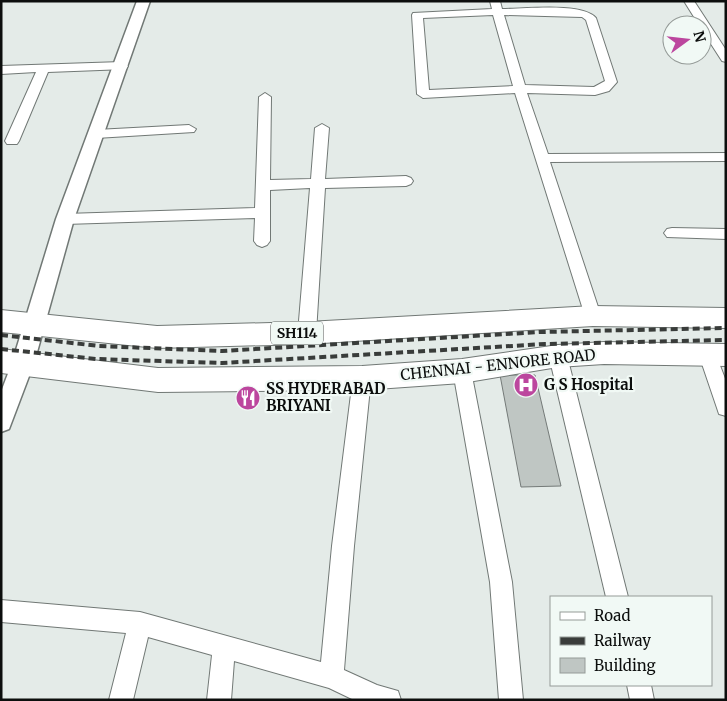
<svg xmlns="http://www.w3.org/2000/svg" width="727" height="701" font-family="Merriweather,serif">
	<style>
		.building { fill: #bfc6c3; stroke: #747a78 }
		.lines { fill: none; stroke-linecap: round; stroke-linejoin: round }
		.minor-casing { stroke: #717875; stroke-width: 2 }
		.tertiary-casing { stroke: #717875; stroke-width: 3 }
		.primary-casing { stroke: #717875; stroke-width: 2 }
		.minor { fill: #fff; fill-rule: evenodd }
		.tertiary { fill: #fff; fill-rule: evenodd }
		.primary { fill: #fff; fill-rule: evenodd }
		.rail { stroke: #393c3a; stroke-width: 4; stroke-dasharray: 7 4; stroke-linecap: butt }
		.labels { text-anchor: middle; stroke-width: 4.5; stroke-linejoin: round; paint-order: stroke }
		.shield { fill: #f1f9f5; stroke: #515453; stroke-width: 1 }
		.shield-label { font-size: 14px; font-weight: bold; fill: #0c0e0d }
		.street-label { font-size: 15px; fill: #0c0e0d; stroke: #f1f9f5 }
		.poi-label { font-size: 15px; font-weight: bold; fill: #0c0e0d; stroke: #f1f9f5; text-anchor: start }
	</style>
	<rect width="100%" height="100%" fill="#e4ebe8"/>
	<path class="building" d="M500,375H535L561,486L521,487Z"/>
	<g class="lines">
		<defs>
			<g id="minor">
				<path d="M490,1H500L502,9C524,9 583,2 596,18L617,82L609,91L595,95L527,93L548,154L726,153V161L550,162L601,316L599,321L593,323L587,321L585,316L515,93L423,98L417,94L412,15L413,13L492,9ZM493,15L513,86L429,90L423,18ZM504,15L582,17L586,20L605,81L594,87L525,85Z"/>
				<path d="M684,1H694L726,50V62L722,61L702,30V25H699Z"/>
				<path d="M122,62L128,66L126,69L48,72L19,141L17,144H7L5,141L36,72L1,74V66Z"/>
				<path d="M265,93L271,97L270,180L311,179L315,128L322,124L329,128L325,179L406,176L411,178L413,181L411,184L406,186L325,188L316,333L313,338L307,340L301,338L298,333L310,188L270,190V241L267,245L262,247L257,245L254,241L255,218L65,224L60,223L58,219L60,215L65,214L255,208L259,97Z"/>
				<path d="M189,125L196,129L194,132L96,138L89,134L96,130Z"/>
				<path d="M672,228L726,229V239L667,237L664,233L667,229Z"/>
				<path d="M708,348L714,350L726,381V416L719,414L717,408L699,355L702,350Z"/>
				<path d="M558,349L564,351L567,356L628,597H606L549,356L552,351Z"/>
				<path d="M462,363L468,366L471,371L512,582L523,700H499L490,582L453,371L456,366Z"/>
				<path d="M362,370L368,373L371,378L354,546L344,670L377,685L398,691L401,700H354L329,688L234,661L231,700H207L212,655L148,637L133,700H109L126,633L1,622V600L140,612L321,662L332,546L353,378L356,373Z"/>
				<path d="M627,685H651L654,700H630Z"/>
			</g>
			<path id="tertiary" d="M137,1H150L74,219L34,363L9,429L1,432V392L12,363L56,219Z"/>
			<g id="primary">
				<path d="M593,306L726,308V328L593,326L307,344L157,348L1,332V310L157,326L307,322Z"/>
				<path d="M604,342L726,344V366L604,364L558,367L462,383L362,390L158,392L1,373V349L158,368L362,366L462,359L558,345Z"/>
			</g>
		</defs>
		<use href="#minor" class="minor-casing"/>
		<use href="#tertiary" class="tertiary-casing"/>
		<use href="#primary" class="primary-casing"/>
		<use href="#minor" class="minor"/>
		<use href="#tertiary" class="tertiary"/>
		<use href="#primary" class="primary"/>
		<g class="rail">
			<path d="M1,335L99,346L222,351L540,332L726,328"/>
			<path d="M1,349L96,359L222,363L545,344L726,340"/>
		</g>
	</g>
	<defs>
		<symbol id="hospital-disc" viewBox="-11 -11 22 22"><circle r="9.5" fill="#bc469e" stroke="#f1f9f5"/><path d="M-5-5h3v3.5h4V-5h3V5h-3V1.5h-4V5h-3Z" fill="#fff"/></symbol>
		<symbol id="restaurant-disc" viewBox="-11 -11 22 22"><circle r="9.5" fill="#bc469e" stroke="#f1f9f5"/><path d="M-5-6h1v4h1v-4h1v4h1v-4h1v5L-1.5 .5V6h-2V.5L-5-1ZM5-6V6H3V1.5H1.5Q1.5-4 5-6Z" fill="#fff"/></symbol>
	</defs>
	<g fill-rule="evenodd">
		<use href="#hospital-disc" x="512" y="371" width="28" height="28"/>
		<use href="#restaurant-disc" x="234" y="384" width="28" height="28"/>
	</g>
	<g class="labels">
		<rect class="shield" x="271" y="321.5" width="52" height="23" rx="4"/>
		<g class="shield-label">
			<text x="297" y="338">SH114</text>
		</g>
		<g class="street-label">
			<text transform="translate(498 365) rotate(-6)" y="5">CHENNAI - ENNORE ROAD</text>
		</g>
		<g class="poi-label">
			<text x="544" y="390">G S Hospital</text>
			<text x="266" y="394">SS HYDERABAD<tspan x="266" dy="17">BRIYANI</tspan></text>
		</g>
	</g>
	<rect width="727" height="701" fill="none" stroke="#0c0e0d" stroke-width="5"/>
	<rect x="550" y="596" width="162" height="90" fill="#f1f9f5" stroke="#959b98"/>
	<rect x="560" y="612" width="25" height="8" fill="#ffffff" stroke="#959b98"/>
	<text x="594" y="621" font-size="15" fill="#0c0e0d">Road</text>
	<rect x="560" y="637" width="25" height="8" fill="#393c3a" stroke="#959b98"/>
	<text x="594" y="646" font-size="15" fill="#0c0e0d">Railway</text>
	<rect x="560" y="658" width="25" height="15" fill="#bfc6c3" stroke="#959b98"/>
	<text x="594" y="671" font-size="15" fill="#0c0e0d">Building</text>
	<g transform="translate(687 40) rotate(75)"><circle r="24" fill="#f1f9f5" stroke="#959b98"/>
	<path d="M0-4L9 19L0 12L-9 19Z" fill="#bc469e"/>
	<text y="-8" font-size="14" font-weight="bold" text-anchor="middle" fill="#0c0e0d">N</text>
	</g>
</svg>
